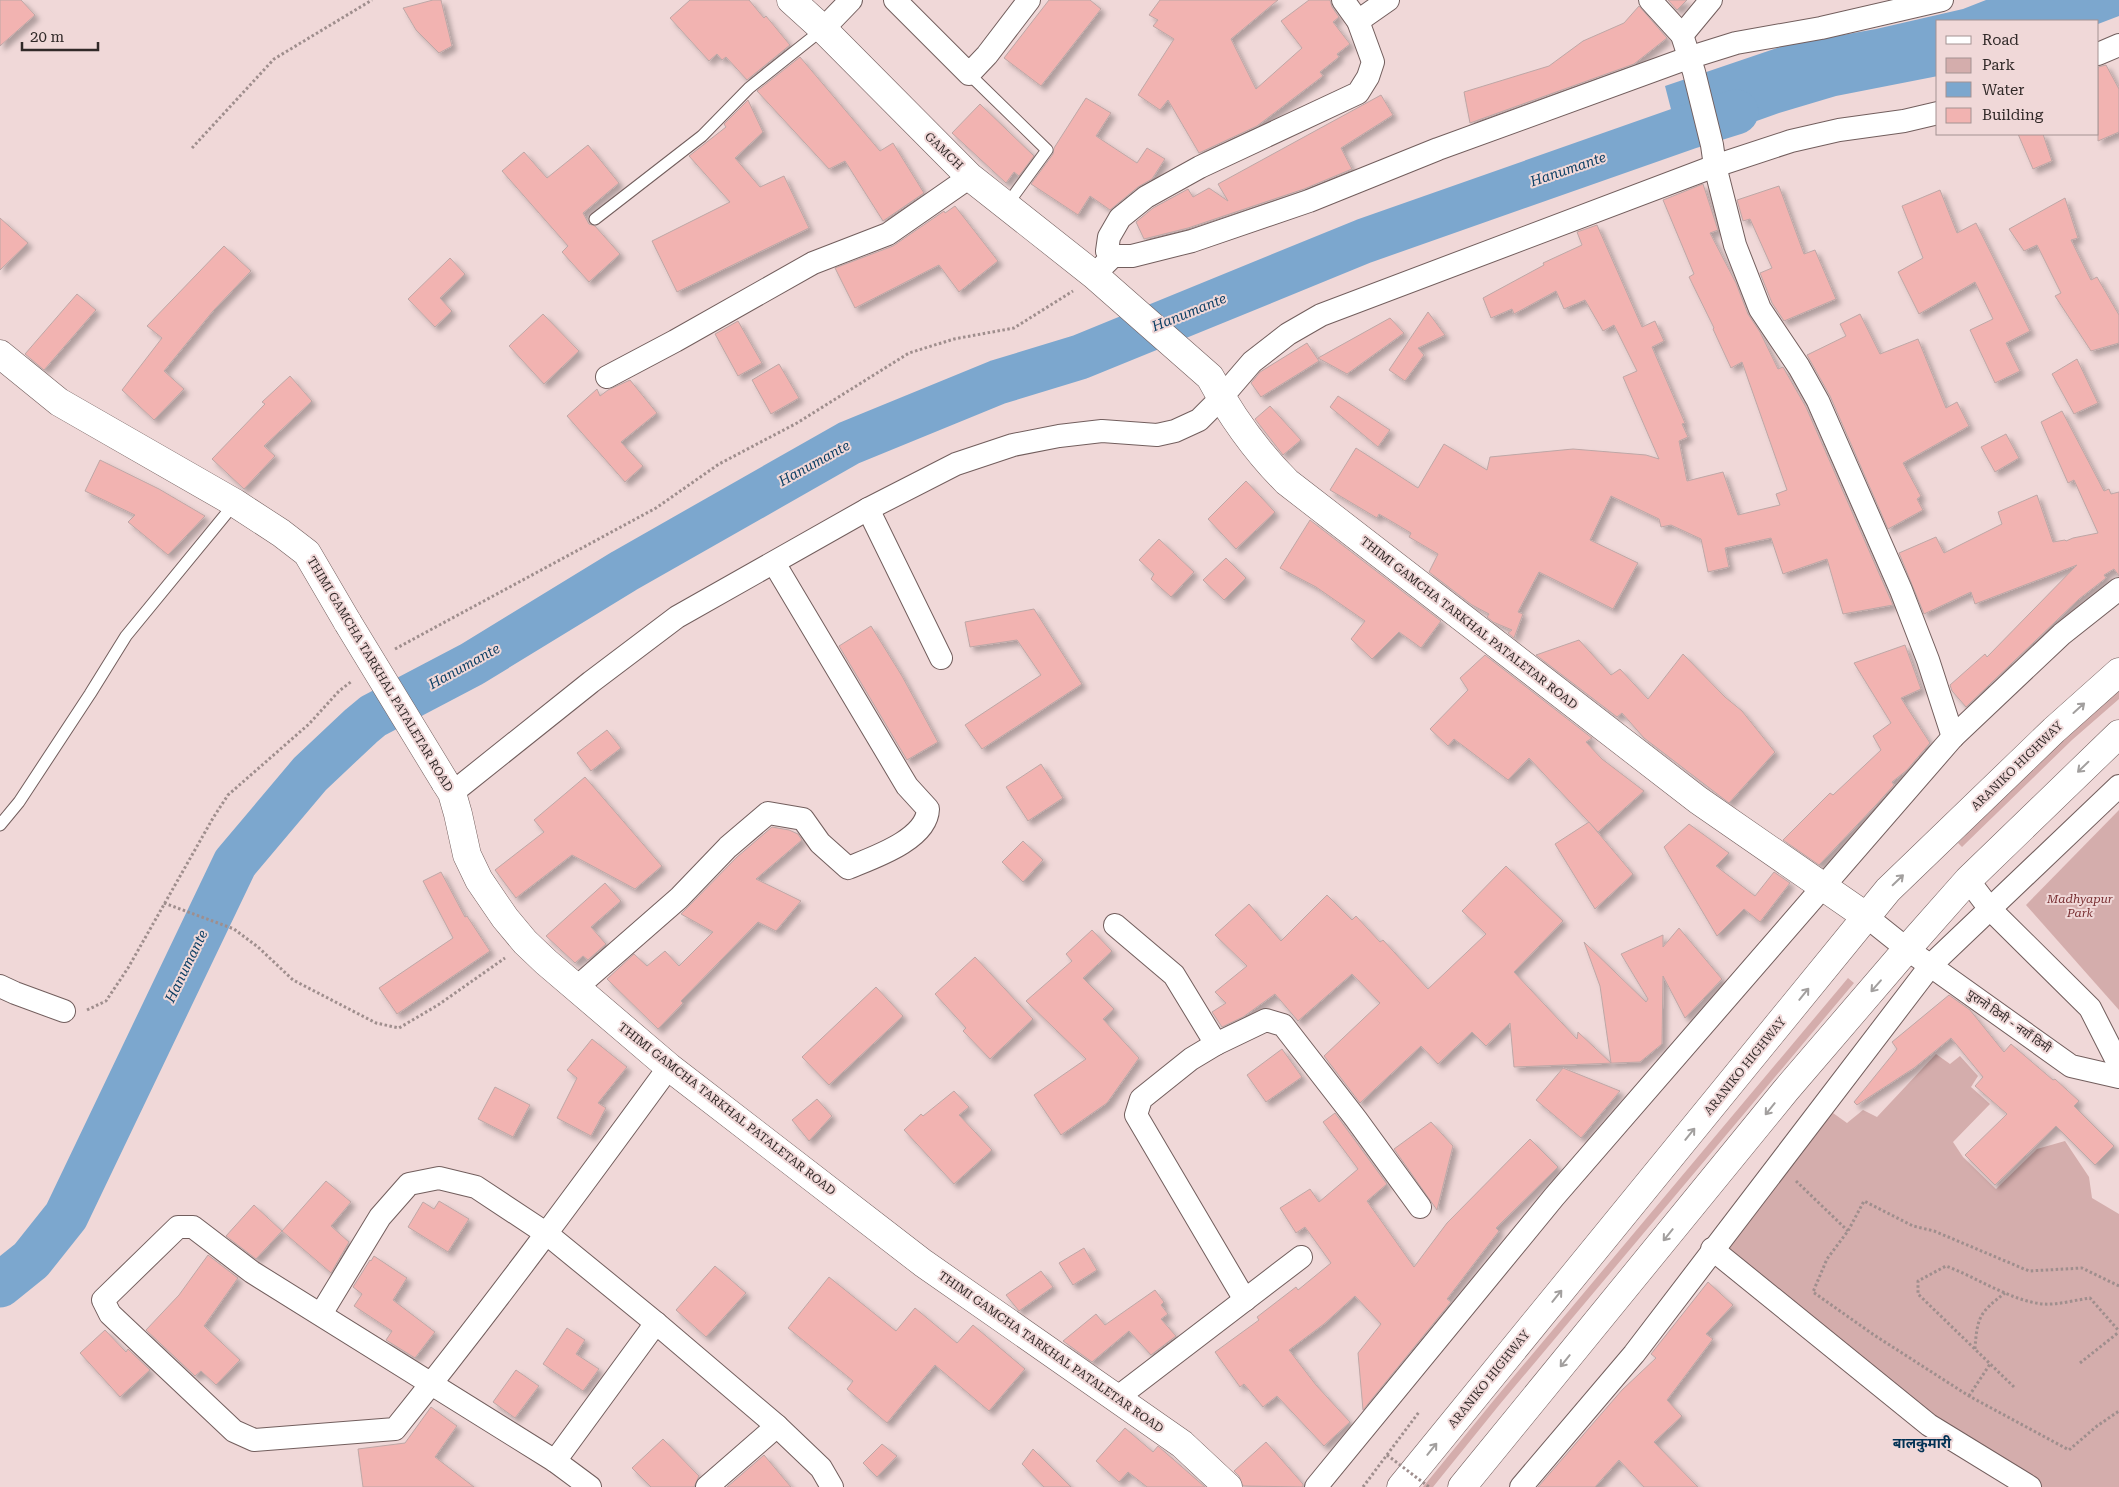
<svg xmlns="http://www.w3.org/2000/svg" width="2119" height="1487" font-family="'Roboto Serif','Noto Sans Devanagari',serif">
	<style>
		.green { fill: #d4adac }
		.water { fill: #7ca7ce }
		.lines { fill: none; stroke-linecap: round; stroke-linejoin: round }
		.river { stroke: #7ca7ce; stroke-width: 45 }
		.building { fill: #f2b3b1; stroke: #bea7a6; filter: url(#shadow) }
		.service-casing { stroke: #725e5d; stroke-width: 13 }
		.minor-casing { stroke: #725e5d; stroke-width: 24 }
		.tertiary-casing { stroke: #725e5d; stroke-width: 29 }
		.trunk-casing { stroke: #725e5d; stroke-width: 29 }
		.path { stroke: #9f8e8d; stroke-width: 3; stroke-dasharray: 2.5 2.5; stroke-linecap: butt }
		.service { stroke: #fff; stroke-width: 11 }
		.minor { stroke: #fff; stroke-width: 22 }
		.tertiary { stroke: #fff; stroke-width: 28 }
		.trunk { stroke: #fff; stroke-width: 28 }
		.tertiary-bridge-casing { stroke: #725e5d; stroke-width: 29; stroke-linecap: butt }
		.path-bridge { stroke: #9f8e8d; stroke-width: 3; stroke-dasharray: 2.5 2.5; stroke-linecap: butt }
		.tertiary-bridge { stroke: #fff; stroke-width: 28 }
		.oneway { stroke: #a29f9e }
		.labels { text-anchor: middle; stroke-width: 4; stroke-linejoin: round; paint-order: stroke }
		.street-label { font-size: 12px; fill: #312928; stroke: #f0d8d8 }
		.park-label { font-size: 12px; font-style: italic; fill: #772d30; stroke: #f0d8d8 }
		.water-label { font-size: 14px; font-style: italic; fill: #0b3e64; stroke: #f0d8d8 }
		.neighbourhood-label { font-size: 14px; font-weight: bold; fill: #003154; stroke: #f0d8d8 }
	</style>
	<defs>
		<filter id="shadow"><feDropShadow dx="4.5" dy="4.5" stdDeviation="2.5" flood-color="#0004"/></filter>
	</defs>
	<rect width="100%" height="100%" fill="#f0d8d8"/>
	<g class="green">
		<path d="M2119,690V699L2072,740L1962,847L1958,843L2067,735Z"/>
		<path d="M2119,810V1010L2026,905Z"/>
		<path d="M1848,978L1854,983L1500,1404L1433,1487H1423L1494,1400Z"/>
		<path d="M1936,1054L1950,1064L1960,1056L1978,1076L1971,1087L1990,1104L1953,1142L1963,1157L1996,1189L2037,1149L2065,1141L2089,1177L2092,1198L2119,1214V1487H2037L1936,1419L1722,1251L1778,1165L1833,1113L1847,1123L1863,1110L1877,1117Z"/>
	</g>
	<path class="water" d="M1986,0H2119V16L2098,24V21H1938V76L1836,96L1779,113L1681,148L1665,86L1786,45L1876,29L1963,9Z"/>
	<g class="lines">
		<path class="river" d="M0,1285L31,1260L66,1216L235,863L310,774L361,726L373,716L472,664L624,571L849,443L998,382L1080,357L1364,241L1688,127L1736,112"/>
	</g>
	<g class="building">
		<path d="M0,0H21L35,15L0,46Z"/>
		<path d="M433,0H441L452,46L439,53L416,30L403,8Z"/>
		<path d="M690,0H749L764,18L766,16L790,45L747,80L726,57L722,60L717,54L709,61L670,18Z"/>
		<path d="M1049,0H1090L1101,9L1041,86L1004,58Z"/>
		<path d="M1160,0H1278L1231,39L1256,89L1302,48L1281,21L1309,0H1330L1332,7L1339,17L1333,22L1350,44L1337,54L1339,57L1320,72L1323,76L1257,126L1199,153L1168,100L1160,110L1138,95L1174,39L1153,26L1158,20L1149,15Z"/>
		<path d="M1668,0H1687L1677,10Z"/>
		<path d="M1639,6L1667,38L1634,64L1470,123L1464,92L1549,66L1583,41L1624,23Z"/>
		<path d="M800,57L880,151L893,143L924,193L883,221L845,161L829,169L757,91Z"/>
		<path d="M2106,65L2119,89V132L2098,141V67Z"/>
		<path d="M1381,95L1393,115L1341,148L1352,169L1304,189L1188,228L1144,239L1136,222L1153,208L1188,189L1193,197L1209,188L1228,201L1218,184Z"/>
		<path d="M1086,98L1111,113L1096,136L1137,163L1147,148L1165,159L1152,179L1138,187L1110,210L1090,196L1078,215L1031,184L1053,154L1054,148Z"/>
		<path d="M748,100L763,132L735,158L760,187L784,176L809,228L677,292L652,241L730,202L689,156L726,127L724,124Z"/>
		<path d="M980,104L1034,156L1019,176L1014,172L1006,183L952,133Z"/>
		<path d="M2018,134H2043L2052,161L2033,169Z"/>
		<path d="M588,145L619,183L583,213L589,224L595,226L620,254L589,282L562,252L568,246L502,171L524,152L547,178Z"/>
		<path d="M1703,184L1718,230L1710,233L1736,283L1748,314L1760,332L1778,369L1783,367L1806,407L1893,605L1843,614L1827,559L1783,574L1771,538L1725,548L1729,567L1708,572L1701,539L1671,525L1661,527L1659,519L1611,496L1590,540L1638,563L1613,609L1539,572L1518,612L1523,614L1514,638L1508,633L1512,630L1493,622L1487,617L1489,614L1472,605L1429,572L1438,554L1409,537L1411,533L1379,514L1377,518L1330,490L1356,448L1418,488L1444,444L1487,470L1490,457L1573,449L1646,455L1659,459L1623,377L1637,371L1614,325L1603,331L1585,300L1564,309L1556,291L1514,314L1512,309L1491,318L1483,298L1544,265L1543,263L1582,245L1577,232L1597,225L1642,327L1655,321L1664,341L1652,347L1685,423L1682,424L1688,437L1679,441L1687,481L1723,472L1738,515L1780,505L1776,494L1787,490L1742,362L1731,368L1713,329L1714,328L1689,277L1694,274L1663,200Z"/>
		<path d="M1779,186L1804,254L1815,250L1836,299L1784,321L1772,303L1760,273L1772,268L1750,219L1743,221L1737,200Z"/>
		<path d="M1940,190L1957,233L1976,223L2030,331L2006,343L2020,371L1995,383L1970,330L1993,319L1975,282L1919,314L1898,272L1923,258L1902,206Z"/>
		<path d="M2065,198L2078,238L2071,240L2091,280L2097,277L2119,315V343L2091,351L2055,296L2061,293L2037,245L2024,251L2009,229Z"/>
		<path d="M955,206L998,261L959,292L939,265L855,308L835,268L893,246L944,211L945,213Z"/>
		<path d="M0,218L28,243L0,270Z"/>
		<path d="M224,246L251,271L213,311L164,371L184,389L154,420L122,390L162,338L147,326Z"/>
		<path d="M450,258L465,274L440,298L452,311L435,327L408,299Z"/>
		<path d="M77,294L96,310L44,370L25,354Z"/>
		<path d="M1428,312L1445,335L1418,348L1424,355L1405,381L1389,370Z"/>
		<path d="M543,314L579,351L544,384L509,346Z"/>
		<path d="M1860,314L1880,354L1918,339L1946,408L1957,402L1969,426L1903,463L1921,496L1917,499L1923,510L1888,529L1830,396L1807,355L1846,336L1840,324Z"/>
		<path d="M1390,318L1404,333L1347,374L1318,358Z"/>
		<path d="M738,321L762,363L738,376L715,334Z"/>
		<path d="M1307,343L1319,361L1261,397L1251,383L1260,372Z"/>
		<path d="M2077,359L2098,403L2074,414L2052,374Z"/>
		<path d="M779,364L799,398L771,414L752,380Z"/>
		<path d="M290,376L312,401L264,446L275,456L244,489L212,459L265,404L262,402Z"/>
		<path d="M630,380L657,413L621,442L643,466L625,482L567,416L597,389L600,396L608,390Z"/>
		<path d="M1338,396L1390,430L1378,447L1330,407Z"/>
		<path d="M1270,406L1301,440L1283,455L1255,419Z"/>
		<path d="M2062,411L2104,491L2109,489L2111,494L2119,492V576L2114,569L2104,575L2106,578L2079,599L1966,707L1952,691L1950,685L1985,654L1987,657L2077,565L1975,604L1971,592L1924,614L1899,553L1936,537L1944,553L2002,524L1998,512L2037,495L2053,542L2065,540L2066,541L2073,538L2098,533L2074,480L2068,483L2041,422Z"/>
		<path d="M2006,434L2019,458L1995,472L1981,447Z"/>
		<path d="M100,460L159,489L205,516L168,555L128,522L135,515L85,491Z"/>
		<path d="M1246,481L1275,512L1236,549L1208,519Z"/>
		<path d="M1310,520L1441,621L1421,648L1399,632L1372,659L1351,639L1365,621L1316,587L1280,568Z"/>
		<path d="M1159,539L1194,572L1171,597L1151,579L1154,574L1139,560Z"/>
		<path d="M1226,558L1246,578L1224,600L1203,580Z"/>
		<path d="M1034,609L1082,684L982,749L965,725L1041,675L1017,640L970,647L965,622Z"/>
		<path d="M871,626L902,676L938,742L907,760L839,646Z"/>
		<path d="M1579,640L1611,675L1620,669L1648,699L1683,654L1725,697L1742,711L1775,752L1729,803L1644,738L1622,713L1617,717L1536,655Z"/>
		<path d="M1905,645L1921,689L1901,698L1930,743L1907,770L1892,782L1894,785L1876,805L1819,865L1783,840L1830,793L1833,795L1881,750L1873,736L1891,723L1854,663Z"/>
		<path d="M1485,655L1592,738L1586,742L1602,759L1644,791L1598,832L1529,758L1508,780L1454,739L1448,746L1430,729L1468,690L1460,678Z"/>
		<path d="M607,730L621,748L591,771L577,753Z"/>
		<path d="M1041,764L1063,798L1028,821L1006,787Z"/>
		<path d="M585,777L662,866L635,889L572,855L516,898L495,870L544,832L534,820Z"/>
		<path d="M1589,822L1633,874L1595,909L1555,844Z"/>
		<path d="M1689,824L1729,853L1716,866L1755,896L1774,872L1790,883L1760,922L1744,909L1717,936L1664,847Z"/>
		<path d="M772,827L789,830L798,834L802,840L756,879L801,901L776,931L758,922L681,1001L683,1003L658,1029L607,979L634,954L647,966L665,951L679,966L713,932L681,914L737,857Z"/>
		<path d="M1023,841L1043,860L1023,882L1002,862Z"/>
		<path d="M1506,866L1563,921L1514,972L1577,1039L1578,1032L1611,1063L1600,986L1584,942L1646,1002L1648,999L1621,954L1663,935V947L1679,928L1722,979L1685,1018L1663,976L1662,1044L1640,1062L1514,1067L1510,1023L1486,1046L1472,1032L1438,1064L1421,1046L1360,1103L1324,1056L1380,1003L1352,974L1298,1021L1275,994L1243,1017L1222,1027L1212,1012L1226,1003L1215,992L1247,966L1215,935L1249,904L1281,941L1327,895L1352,920L1356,916L1380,942L1383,940L1428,989L1486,934L1462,911Z"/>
		<path d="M441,872L465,917L467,916L490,951L397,1014L379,988L453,938L423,881Z"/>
		<path d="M605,883L621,901L591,927L606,944L588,960L583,956L575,963L546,936Z"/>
		<path d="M1092,930L1112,951L1083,978L1114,1009L1103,1019L1139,1058L1107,1103L1061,1135L1034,1095L1086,1059L1026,1001L1072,961L1066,954Z"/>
		<path d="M975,957L1033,1019L990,1059L963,1031L966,1028L935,994Z"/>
		<path d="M876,987L903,1016L829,1085L802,1057Z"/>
		<path d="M1949,995L1970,1010L2004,1052L2011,1044L2053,1080L2055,1079L2079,1101L2074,1106L2114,1146L2095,1165L2056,1126L1995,1185L1965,1155L2007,1114L1975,1086L1983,1077L1951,1038L1914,1068L1857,1105L1854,1102L1897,1049L1892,1042Z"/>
		<path d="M592,1039L627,1067L598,1103L606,1108L591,1136L557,1118L577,1078L567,1070Z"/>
		<path d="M1282,1049L1302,1077L1266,1102L1247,1075Z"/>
		<path d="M1563,1068L1620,1091L1581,1138L1536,1100Z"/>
		<path d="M495,1087L530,1105L513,1137L478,1119Z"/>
		<path d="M954,1091L969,1107L959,1115L992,1150L954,1184L904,1130L921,1114L923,1116Z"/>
		<path d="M817,1099L832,1116L809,1141L792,1120Z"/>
		<path d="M1335,1113L1387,1184L1367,1201L1414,1267L1447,1223L1530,1139L1558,1167L1496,1228L1499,1231L1447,1299L1451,1302L1363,1410L1358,1353L1381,1324L1355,1296L1324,1324L1289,1350L1316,1385L1350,1422L1324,1446L1277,1396L1263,1407L1244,1384L1240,1387L1215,1352L1259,1320L1257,1317L1296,1287L1298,1290L1331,1263L1305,1227L1296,1233L1280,1208L1310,1189L1319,1202L1358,1169L1323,1122Z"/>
		<path d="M1431,1122L1453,1146L1437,1210L1394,1149Z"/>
		<path d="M326,1181L351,1202L331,1226L349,1242L331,1273L282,1231Z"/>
		<path d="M439,1201L469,1219L448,1252L408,1227L423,1202L434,1209Z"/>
		<path d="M254,1205L282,1231L256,1259L226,1236Z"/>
		<path d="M1084,1248L1097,1270L1073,1285L1059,1263Z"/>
		<path d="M208,1255L238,1278L204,1326L240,1360L216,1385L201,1371L195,1376L146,1330L179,1295Z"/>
		<path d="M374,1256L407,1278L393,1300L435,1332L415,1358L386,1340L392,1331L354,1306L362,1294L353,1287L370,1260L371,1261Z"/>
		<path d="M715,1266L746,1293L706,1337L676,1310Z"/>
		<path d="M1041,1271L1053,1287L1019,1311L1006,1295Z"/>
		<path d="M829,1277L896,1331L915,1308L957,1343L973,1325L1025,1369L989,1411L935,1365L887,1423L847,1389L853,1381L788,1328Z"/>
		<path d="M1708,1282L1733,1305L1706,1334L1713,1339L1667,1400L1682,1416L1654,1442L1698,1487H1644L1619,1460L1595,1487H1538L1622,1390L1656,1358L1651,1354Z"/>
		<path d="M1155,1290L1164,1302L1161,1305L1168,1314L1161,1319L1176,1336L1151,1355L1129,1331L1092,1362L1063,1341L1096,1314L1105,1325Z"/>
		<path d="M567,1328L585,1340L576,1354L599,1369L583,1391L543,1364Z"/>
		<path d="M105,1330L126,1352L128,1349L150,1370L120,1397L80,1353Z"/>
		<path d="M516,1370L539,1386L515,1418L493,1402Z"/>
		<path d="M431,1407L457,1426L435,1457L474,1487H363L358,1449L405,1443Z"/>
		<path d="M1125,1428L1153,1452L1158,1446L1205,1487H1147L1128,1472L1119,1482L1096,1461Z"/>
		<path d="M663,1439L699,1476L694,1487H651L632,1468Z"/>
		<path d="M1266,1442L1303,1484V1487L1243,1486L1239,1476L1234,1471Z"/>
		<path d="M882,1444L897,1456L877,1477L863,1463Z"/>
		<path d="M1033,1449L1071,1487H1044L1022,1464Z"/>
		<path d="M764,1455L791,1487H727Z"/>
	</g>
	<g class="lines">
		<defs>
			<g id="service">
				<path d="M969,74L1047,150L1006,206"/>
				<path d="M595,219L702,136L749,88L823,29"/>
				<path d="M0,825L19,802L90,694L126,636L235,503"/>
			</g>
			<g id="minor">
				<path d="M895,0L969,74L987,55L1029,0"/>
				<path d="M1650,0L1682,35L1694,72L1712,145L1715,166L1735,245L1760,309L1799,367L1818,401L1901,590L1928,660L1953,737"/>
				<path d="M1358,21L1388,0"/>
				<path d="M823,29L851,0"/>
				<path d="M1682,35L1711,0"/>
				<path d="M2098,54L2119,45"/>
				<path d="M1113,256L1107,251L1109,237L1120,218L1146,197L1200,167L1358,93L1368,77L1373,62L1358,21L1343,0"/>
				<path d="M1094,275L1113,256H1132L1192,241L1309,201L1438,149L1688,58L1736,43L1821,28L1942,0"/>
				<path d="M607,377L675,341L813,263L888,234L970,177"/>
				<path d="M868,509L941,658"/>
				<path d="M452,793L591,682L677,617L868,509L956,464L1013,445L1059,436L1102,431L1157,435L1175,431L1199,420L1221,398L1252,362L1288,334L1321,315L1715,166L1791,141L1839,130L1904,121L1938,113"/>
				<path d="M1968,880L1990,909L2090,1008L2119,1065"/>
				<path d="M1867,917L1907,949L2071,1066L2119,1077"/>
				<path d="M1115,925L1174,975L1216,1044L1191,1059L1141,1099L1136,1115L1245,1300"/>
				<path d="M0,986L15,993L64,1011"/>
				<path d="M576,988L679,898L728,847L768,813L803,819L820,843L848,868C872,858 927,840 928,809L907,786L774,563"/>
				<path d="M1216,1044L1266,1020L1283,1025L1356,1119L1420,1207"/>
				<path d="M1712,1249L1929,1425L2030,1487"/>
				<path d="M321,1314L380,1217L409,1184L439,1178L476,1187L547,1234L656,1323L777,1426L821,1468L832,1487"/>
				<path d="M1118,1397L1301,1257"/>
				<path d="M555,1461L656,1323"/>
				<path d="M590,1487L555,1461L252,1272L193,1227H178L103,1300L110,1314L234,1431L254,1440L395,1429C490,1311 580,1189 669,1067"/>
				<path d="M707,1487L777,1426"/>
				<path d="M1316,1487L1554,1197L1953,737L2062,634L2119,589"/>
				<path d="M1521,1487L1634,1354L1931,965L2119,786"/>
			</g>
			<g id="tertiary">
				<path d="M791,0L823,29L970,177L1094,275L1210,377C1230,414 1257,452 1287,482L1698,800L1867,917"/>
				<path d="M0,354L59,402L235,503L281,533L307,553L348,623"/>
				<path d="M445,782L452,793L458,814L467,855L479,880L505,918L525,942L546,962L669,1067L923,1263L1182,1444L1228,1487"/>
			</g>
			<g id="trunk">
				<path d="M1401,1487L1888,890L2054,730L2119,672"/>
				<path d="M1462,1487L1786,1090L1907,949L1968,880L2119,734"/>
			</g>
		</defs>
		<use href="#service" class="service-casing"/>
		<use href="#minor" class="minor-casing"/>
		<use href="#tertiary" class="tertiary-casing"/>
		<use href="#trunk" class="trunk-casing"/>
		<g class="path">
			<path d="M192,148L274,59L372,0"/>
			<path d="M395,649L656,508L719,464L797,423L909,353L954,339L1014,328L1073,291"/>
			<path d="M164,903L234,929L258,947L293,980L376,1023L399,1028L438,1005L505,958"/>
			<path d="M87,1010L106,1001L128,968L213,818L228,795L309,724L339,691L352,681"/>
			<path d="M1796,1181L1848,1231"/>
			<path d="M2119,1286L2082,1268L2029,1271L1934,1231L1913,1226L1864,1201L1848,1231L1827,1259L1813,1292L1874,1335L1969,1396L2069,1450L2097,1426L2119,1411"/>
			<path d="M1975,1349C1977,1317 1980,1312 2005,1293"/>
			<path d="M2080,1363L2119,1332"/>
			<path d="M2014,1387L1918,1294V1281L1946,1266C1976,1277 2011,1301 2043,1304C2058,1305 2075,1300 2090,1298L2119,1331"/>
			<path d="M1969,1396L1990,1364"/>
			<path d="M1363,1487L1419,1412"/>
		</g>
		<use href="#service" class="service"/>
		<use href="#minor" class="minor"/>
		<use href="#tertiary" class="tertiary"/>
		<use href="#trunk" class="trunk"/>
		<defs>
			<path id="tertiary-bridge" d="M348,623L445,782"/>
		</defs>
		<use href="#tertiary-bridge" class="tertiary-bridge-casing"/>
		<path class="path-bridge" d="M1387,1455L1429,1487"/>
		<use href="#tertiary-bridge" class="tertiary-bridge"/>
	</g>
	<defs><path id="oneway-shaft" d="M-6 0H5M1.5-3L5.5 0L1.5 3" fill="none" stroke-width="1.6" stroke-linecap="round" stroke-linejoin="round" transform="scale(1.25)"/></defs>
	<g class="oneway">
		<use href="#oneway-shaft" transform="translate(2079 708) rotate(-42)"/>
		<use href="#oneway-shaft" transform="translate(2083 767) rotate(136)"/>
		<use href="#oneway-shaft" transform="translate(1898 880) rotate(-44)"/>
		<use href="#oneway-shaft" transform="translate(1876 986) rotate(131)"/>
		<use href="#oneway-shaft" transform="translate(1804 994) rotate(-51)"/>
		<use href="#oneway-shaft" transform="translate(1770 1109) rotate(129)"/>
		<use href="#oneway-shaft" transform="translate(1690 1134) rotate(-51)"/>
		<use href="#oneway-shaft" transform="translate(1668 1235) rotate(129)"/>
		<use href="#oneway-shaft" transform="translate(1557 1296) rotate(-51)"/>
		<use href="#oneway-shaft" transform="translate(1565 1361) rotate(129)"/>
		<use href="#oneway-shaft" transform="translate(1432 1449) rotate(-51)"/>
	</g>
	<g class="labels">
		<g class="street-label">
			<text transform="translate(944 151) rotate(44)" y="4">GAMCH</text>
			<text transform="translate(1469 623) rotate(38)" y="4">THIMI GAMCHA TARKHAL PATALETAR ROAD</text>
			<text transform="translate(380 674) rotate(59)" y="4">THIMI GAMCHA TARKHAL PATALETAR ROAD</text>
			<text transform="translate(2017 766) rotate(-44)" y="4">ARANIKO HIGHWAY</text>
			<text transform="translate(2009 1021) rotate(35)" y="4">पुरानो ठिमी - नयाँ ठिमी</text>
			<text transform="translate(1745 1066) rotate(-51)" y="4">ARANIKO HIGHWAY</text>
			<text transform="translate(727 1109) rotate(38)" y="4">THIMI GAMCHA TARKHAL PATALETAR ROAD</text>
			<text transform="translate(1051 1352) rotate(35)" y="4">THIMI GAMCHA TARKHAL PATALETAR ROAD</text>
			<text transform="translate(1489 1379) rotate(-51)" y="4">ARANIKO HIGHWAY</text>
		</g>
		<g class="park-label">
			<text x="2080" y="903">Madhyapur<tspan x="2080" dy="14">Park</tspan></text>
		</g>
		<g class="water-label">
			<text transform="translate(1568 169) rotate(-19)" y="5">Hanumante</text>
			<text transform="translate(1189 312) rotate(-22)" y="5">Hanumante</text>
			<text transform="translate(814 463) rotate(-29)" y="5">Hanumante</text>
			<text transform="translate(464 666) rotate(-29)" y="5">Hanumante</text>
			<text transform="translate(186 966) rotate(-64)" y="5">Hanumante</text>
		</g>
		<g class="neighbourhood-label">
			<text x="1922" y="1448">बालकुमारी</text>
		</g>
	</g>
	<rect x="1936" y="20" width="162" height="115" fill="#f0d8d8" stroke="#a49292"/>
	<rect x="1946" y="36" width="25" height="8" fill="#ffffff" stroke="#a49292"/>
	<text x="1982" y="45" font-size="15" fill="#312928">Road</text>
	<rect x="1946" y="58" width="25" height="15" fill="#d4adac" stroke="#a49292"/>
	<text x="1982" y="70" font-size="15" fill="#312928">Park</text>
	<rect x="1946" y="82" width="25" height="15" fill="#7ca7ce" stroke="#a49292"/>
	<text x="1982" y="95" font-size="15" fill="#312928">Water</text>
	<rect x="1946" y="108" width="25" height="15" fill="#f2b3b1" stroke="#a49292"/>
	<text x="1982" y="120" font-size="15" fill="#312928">Building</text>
	<path d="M22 42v8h76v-8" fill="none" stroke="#312928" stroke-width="2.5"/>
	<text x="30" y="42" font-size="15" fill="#312928" stroke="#f0d8d8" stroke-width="4" paint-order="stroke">20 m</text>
</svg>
